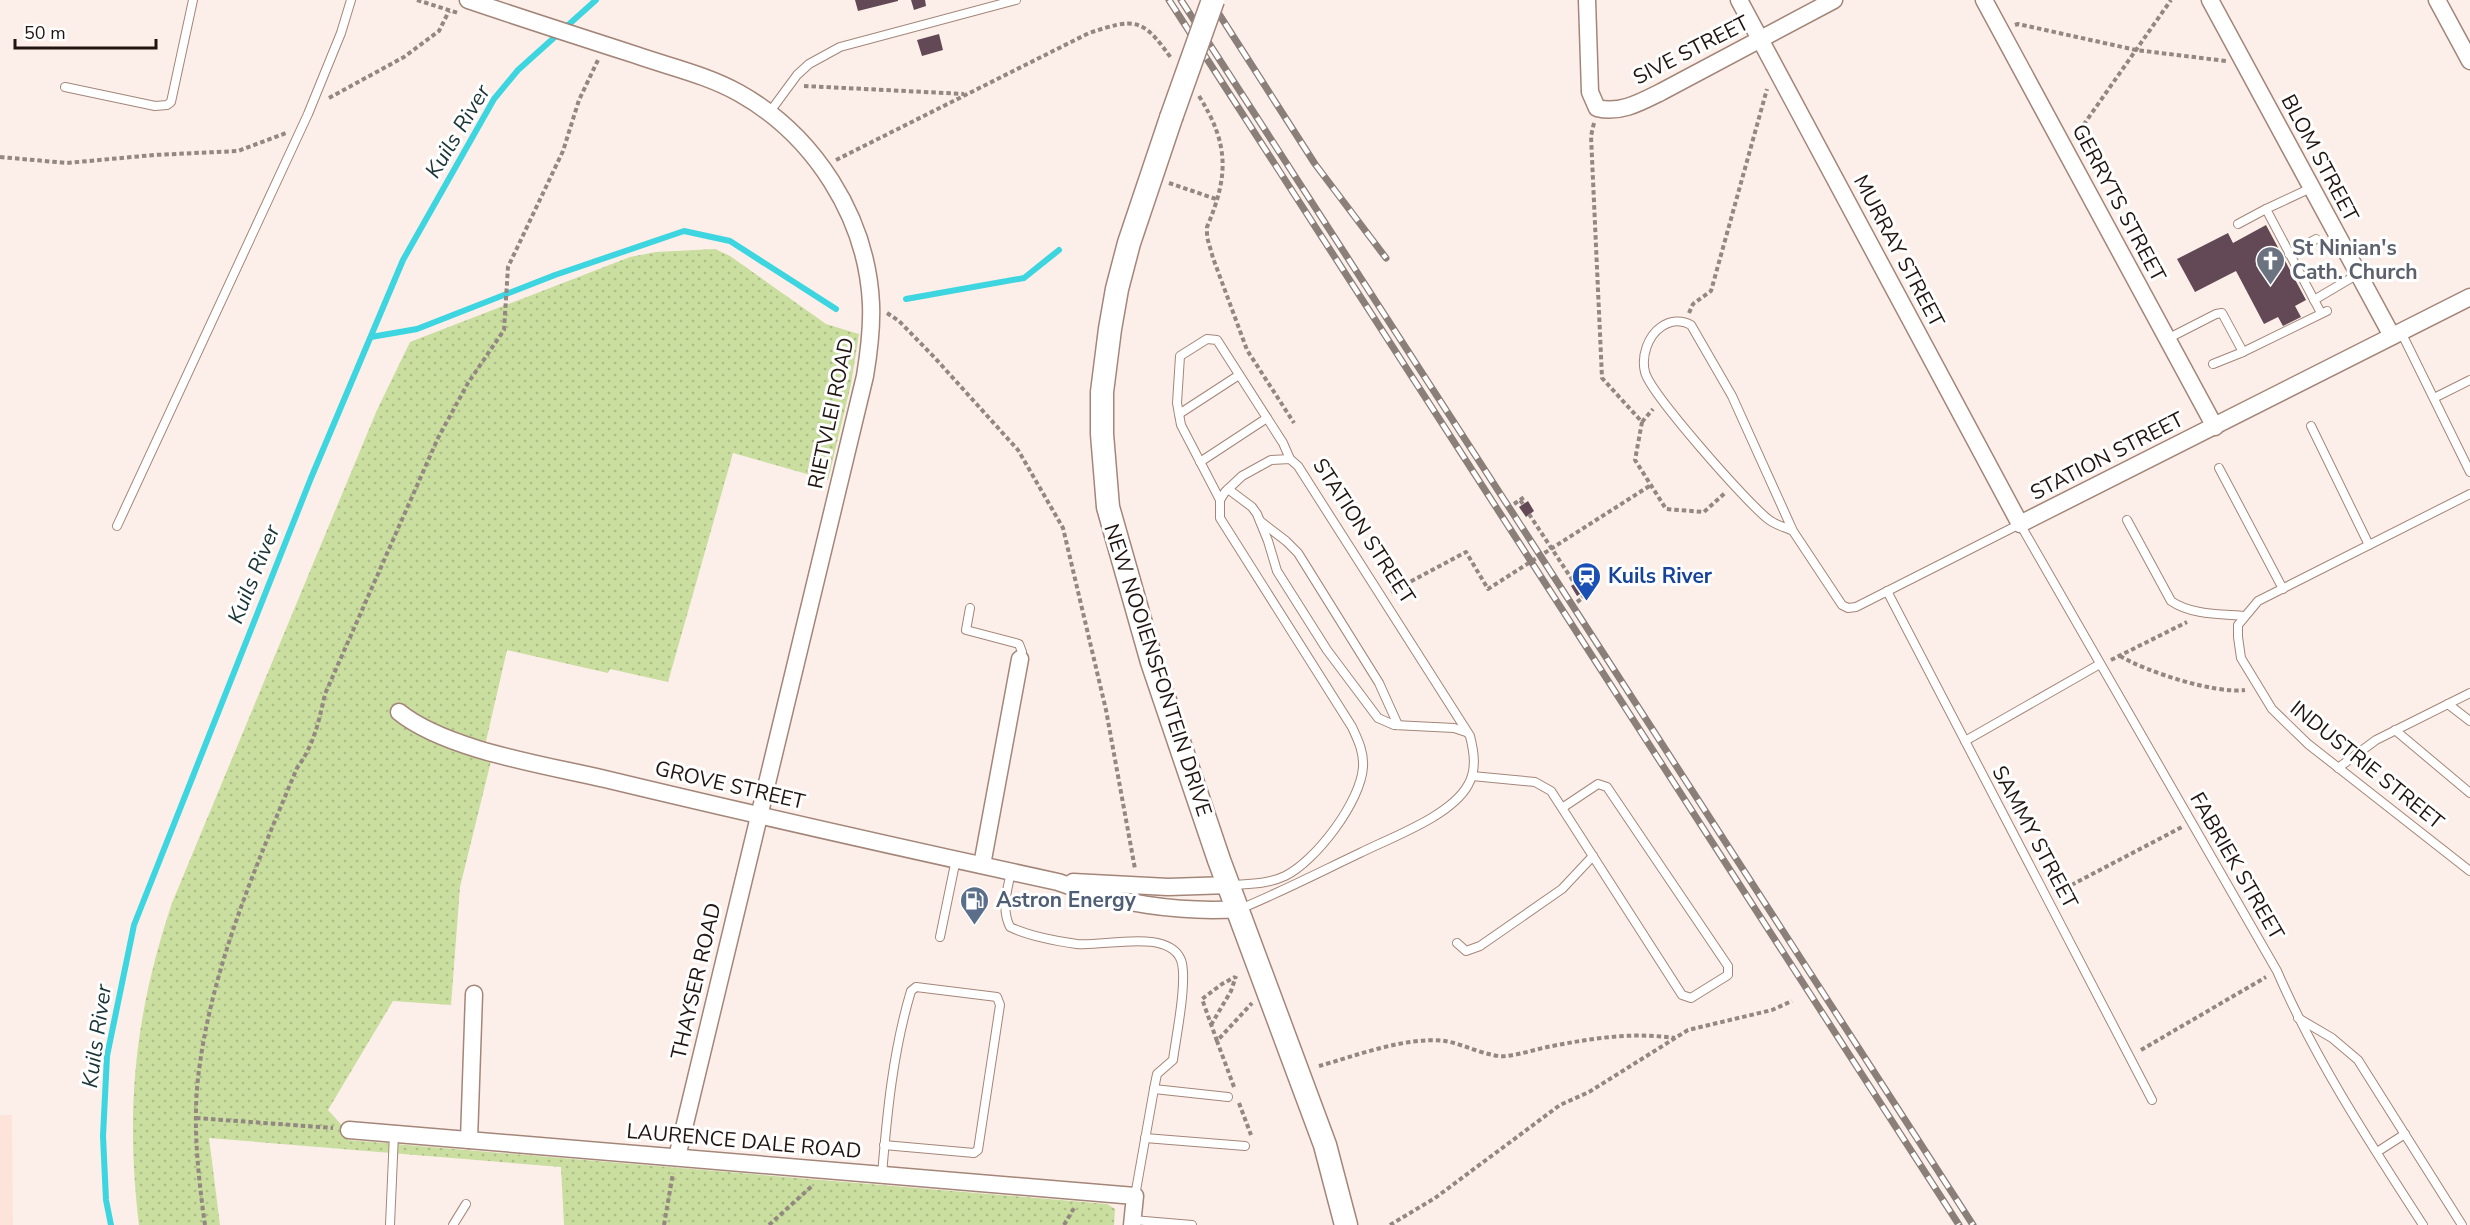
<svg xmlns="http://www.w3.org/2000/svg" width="2470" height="1225" font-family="'Nunito Sans',sans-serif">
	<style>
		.built { fill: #fde4da }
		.grass { fill: url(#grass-dots) }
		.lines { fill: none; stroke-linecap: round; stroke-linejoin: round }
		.stream { stroke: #3dd5e0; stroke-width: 6 }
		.building { fill: #634956 }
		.lane-casing { stroke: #a38679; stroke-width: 10 }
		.street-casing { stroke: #a38679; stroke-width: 19 }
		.secondary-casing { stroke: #a38679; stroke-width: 25 }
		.path { stroke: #938782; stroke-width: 4; stroke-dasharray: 4.5 3; stroke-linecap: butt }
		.lane { stroke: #fff; stroke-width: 8 }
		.street { stroke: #fff; stroke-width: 16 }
		.secondary { stroke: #fff; stroke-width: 22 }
		.rail-casing { stroke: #8b7f79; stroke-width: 7 }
		.rail { stroke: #fff; stroke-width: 4.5; stroke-dasharray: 14; stroke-linecap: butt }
		.secondary-bridge-casing { stroke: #a38679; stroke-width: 25; stroke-linecap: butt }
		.secondary-bridge { stroke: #fff; stroke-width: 22 }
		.labels { text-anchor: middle; stroke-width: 6; stroke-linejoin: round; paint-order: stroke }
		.street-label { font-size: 21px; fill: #201510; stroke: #fff }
		.worship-label { font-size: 21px; font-weight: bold; fill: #5b616d; stroke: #fff; text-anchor: start }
		.transit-label { font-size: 21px; font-weight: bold; fill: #164399; stroke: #fff; text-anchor: start }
		.service-label { font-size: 21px; font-weight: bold; fill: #4e5e75; stroke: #fff; text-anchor: start }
		.water-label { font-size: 22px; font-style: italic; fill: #1b3436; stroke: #fff }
	</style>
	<defs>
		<pattern id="grass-dots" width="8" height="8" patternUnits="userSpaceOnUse" patternTransform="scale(1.5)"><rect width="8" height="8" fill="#cade9f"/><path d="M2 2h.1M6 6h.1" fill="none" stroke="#adbe88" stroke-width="1.8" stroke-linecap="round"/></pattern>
	</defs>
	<rect width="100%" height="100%" fill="#fcefe9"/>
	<path class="built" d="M0,1115H12L13,1225H0Z"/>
	<path class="grass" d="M715,249L730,256L826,324L859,334L851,384L828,480L733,453L668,682L610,669L608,673L507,650L484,750L493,753L460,887L451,1005L393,1001L328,1110L348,1132V1140L1107,1204L1115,1209L1114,1225H564L561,1167L209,1138L220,1225H139C125,1108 135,1014 172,903L377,410L410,342L630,257L656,252Z"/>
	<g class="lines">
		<g class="stream">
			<path d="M906,299L1024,278L1059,250"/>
			<path d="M371,337L417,329L555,275L684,231L730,241L836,309"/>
			<path d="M111,1225L106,1200L103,1136L107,1056L134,925L311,478L403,260L494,99L518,70L596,0"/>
		</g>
	</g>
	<g class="building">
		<path d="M855,0H898V1L858,11Z"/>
		<path d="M911,0H925L926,6L914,10Z"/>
		<path d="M939,34L943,50L922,56L917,40Z"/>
		<path d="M2266,225L2306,300L2295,306L2301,317L2283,326L2278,317L2264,324L2236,271L2195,292L2177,259L2228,233L2233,243Z"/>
		<path d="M1528,501L1534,511L1526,517L1519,507Z"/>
		<path d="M1579,581L1586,590L1577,596L1571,586Z"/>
	</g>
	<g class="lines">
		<defs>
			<g id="lane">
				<path d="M65,87L155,106L167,105L171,102L193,0"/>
				<path d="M769,113L797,75L809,64L840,47L1016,0"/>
				<path d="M2311,188L2266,209L2321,313"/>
				<path d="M2238,224L2266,209"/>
				<path d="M2289,254L2316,239"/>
				<path d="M2314,300L2358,274"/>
				<path d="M2401,332L2470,472"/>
				<path d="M2167,339L2216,314L2222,313L2243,352"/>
				<path d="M2213,364L2243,352L2327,311"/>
				<path d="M2434,398L2470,380"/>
				<path d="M1179,414L1239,375"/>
				<path d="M2311,426L2369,545"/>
				<path d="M1200,462L1267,418"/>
				<path d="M2219,468L2283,589"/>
				<path d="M1228,489L1252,507L1257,514L1268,541L1277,571L1327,650L1378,718L1394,725L1454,728L1466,732"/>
				<path d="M2470,494L2258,601L2238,625V637L2241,658L2272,709L2308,744L2470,871"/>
				<path d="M1220,500L1181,425L1177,403L1180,356L1207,339L1217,340L1283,443L1290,459"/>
				<path d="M2127,520L2171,601C2191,615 2221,614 2244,616"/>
				<path d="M1260,521L1286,541L1298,553L1379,683L1398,725"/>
				<path d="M117,526L308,114L341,33L351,0"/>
				<path d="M1793,531C1785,527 1775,525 1768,519C1747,503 1650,393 1645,372C1641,356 1648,336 1661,327C1671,320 1682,320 1691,325L1732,396L1793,531L1842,605L1848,608L1856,607L2020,524L2277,971C2316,1061 2370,1143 2423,1225"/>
				<path d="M1887,591L2152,1100"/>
				<path d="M970,608L966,630L1019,644L1022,652L1020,659"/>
				<path d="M2448,704L2470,721"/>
				<path d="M2395,730L2470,793"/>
				<path d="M1965,741L2100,664"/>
				<path d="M2338,768L2376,740L2470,693"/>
				<path d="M1472,776L1535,782L1551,791L1562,808L1682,995L1691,998L1728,975V966L1607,787L1598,784L1562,808"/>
				<path d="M1011,872C1007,891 1001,909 1010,927C1029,936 1056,941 1077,944C1103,947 1168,928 1181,960C1188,979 1176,1037 1173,1060L1157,1074L1154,1089"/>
				<path d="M1231,885C1249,884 1268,884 1285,876C1316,861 1361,801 1363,767C1364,752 1358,740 1352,727L1220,518V500L1225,492L1242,476L1271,460L1290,459L1298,466L1470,736C1474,752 1477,770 1468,785C1451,816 1392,837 1360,853C1320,872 1281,892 1240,909"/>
				<path d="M940,937L956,859"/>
				<path d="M1457,943L1466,951L1480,946L1562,889L1593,856"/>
				<path d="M2298,1018L2332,1038L2358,1060L2462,1225"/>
				<path d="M1145,1138L1245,1146"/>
				<path d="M2377,1152L2405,1134"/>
				<path d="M882,1175C887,1113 893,1051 911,991L916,987L997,997L1000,1005L978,1150L974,1153L884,1145"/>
				<path d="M1135,1196L1154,1089L1228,1097"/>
				<path d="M1133,1220L1192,1225"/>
				<path d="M390,1225L394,1134"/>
				<path d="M453,1225L466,1204"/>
			</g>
			<g id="street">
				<path d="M468,0C524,19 580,37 636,55C670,67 707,75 739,93C814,135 867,217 871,304C872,328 869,352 865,376L677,1157"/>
				<path d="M1587,0L1590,92L1597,108C1620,114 1641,102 1661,92L1834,0"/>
				<path d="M1739,0L2020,524L2470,297"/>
				<path d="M1984,0L2215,427"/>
				<path d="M2210,0L2392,336"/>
				<path d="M2437,0L2470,61"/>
				<path d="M399,712C446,750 545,765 605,779C755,815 906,849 1058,882C1114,903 1179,913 1239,909"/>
				<path d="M982,865L1020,659"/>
				<path d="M1073,882L1168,887L1230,885"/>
				<path d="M349,1130L1135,1196L1132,1225"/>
				<path d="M469,1140L474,994"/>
			</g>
			<path id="secondary" d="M1171,118L1129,243L1117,289L1110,329L1102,392V434L1108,507L1152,662L1219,860L1325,1145L1346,1225"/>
		</defs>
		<use href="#lane" class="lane-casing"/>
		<use href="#street" class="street-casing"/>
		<use href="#secondary" class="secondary-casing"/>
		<g class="path">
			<path d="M417,0L458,13"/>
			<path d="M2015,25L2018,24L2136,50L2226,61"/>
			<path d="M804,86L964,94"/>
			<path d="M1199,96C1229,144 1229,175 1207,227V237L1213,258L1247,350L1294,423"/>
			<path d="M329,98L404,57L439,31L449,11"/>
			<path d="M1594,123L1591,136L1602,378L1642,422L1635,460L1666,509L1704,512L1726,492"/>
			<path d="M2075,137L2171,0"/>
			<path d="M0,157L67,163L154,155L238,151L286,133"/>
			<path d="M836,160L1089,33C1135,18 1142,17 1171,58"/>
			<path d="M1169,183L1216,199"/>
			<path d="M887,313L899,321L935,358L1018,450L1063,528L1106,710L1135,869"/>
			<path d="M1689,313L1693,304L1711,291L1767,89"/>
			<path d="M1642,422L1653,409"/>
			<path d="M1520,500L1526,496"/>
			<path d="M1514,504L1520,500L1523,504"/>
			<path d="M1529,514L1575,584"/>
			<path d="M1391,592L1466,552L1488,589L1651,485"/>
			<path d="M1584,597L1590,593"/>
			<path d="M1577,602L1584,597L1581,594"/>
			<path d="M2120,656C2147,672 2215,694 2245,690"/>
			<path d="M2111,660L2187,622"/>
			<path d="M2058,892L2182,827"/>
			<path d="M1211,1025L1231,991L1236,976"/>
			<path d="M1217,1041L1202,999L1222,984L1235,977"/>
			<path d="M2141,1050L2266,977"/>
			<path d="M1319,1066C1355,1056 1407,1036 1445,1041C1464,1044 1489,1058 1507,1056C1522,1054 1537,1049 1552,1046C1594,1038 1632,1032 1675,1038"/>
			<path d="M1234,1087L1217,1041L1252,1003"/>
			<path d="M1239,1103L1251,1135"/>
			<path d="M196,1118L333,1128"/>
			<path d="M205,1225C198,1175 192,1121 199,1070C213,964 256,866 297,768C314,745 319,721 325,694L438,438L468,383L504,330L508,267L563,151L579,100L598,60"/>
			<path d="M664,1225L673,1173"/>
			<path d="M769,1225L813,1185"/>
			<path d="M1064,1225L1074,1208"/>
			<path d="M1390,1225L1435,1198L1560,1105L1589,1092L1688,1030L1772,1010L1792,1001"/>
		</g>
		<use href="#lane" class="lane"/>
		<use href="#street" class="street"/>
		<use href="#secondary" class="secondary"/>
		<defs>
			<g id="rail">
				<path d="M1169,0L1959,1225"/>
				<path d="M1181,0L1973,1225"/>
				<path d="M1210,0L1315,164L1386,258"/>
			</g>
		</defs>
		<use href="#rail" class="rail-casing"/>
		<use href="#rail" class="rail"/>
		<defs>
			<path id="secondary-bridge" d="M1171,118L1213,0"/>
		</defs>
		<use href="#secondary-bridge" class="secondary-bridge-casing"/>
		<use href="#secondary-bridge" class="secondary-bridge"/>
	</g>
	<defs>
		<symbol id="church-pin" viewBox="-11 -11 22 30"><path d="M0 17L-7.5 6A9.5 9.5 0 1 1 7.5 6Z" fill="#6b7280" stroke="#fff"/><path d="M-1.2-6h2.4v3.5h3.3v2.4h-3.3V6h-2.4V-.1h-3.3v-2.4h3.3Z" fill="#fff"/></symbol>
		<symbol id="station-pin" viewBox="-11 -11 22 30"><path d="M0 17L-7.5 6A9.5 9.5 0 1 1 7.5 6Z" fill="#1a4fb4" stroke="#fff"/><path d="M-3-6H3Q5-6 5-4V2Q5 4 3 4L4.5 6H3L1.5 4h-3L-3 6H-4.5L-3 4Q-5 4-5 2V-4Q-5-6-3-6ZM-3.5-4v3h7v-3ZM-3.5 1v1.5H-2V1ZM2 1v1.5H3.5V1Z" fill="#fff"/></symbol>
		<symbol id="fuel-pin" viewBox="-11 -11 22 30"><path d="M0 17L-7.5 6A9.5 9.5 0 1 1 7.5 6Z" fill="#5c6f8a" stroke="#fff"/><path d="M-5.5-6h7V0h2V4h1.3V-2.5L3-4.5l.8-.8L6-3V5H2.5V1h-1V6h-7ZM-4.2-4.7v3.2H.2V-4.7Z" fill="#fff"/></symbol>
	</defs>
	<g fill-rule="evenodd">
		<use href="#church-pin" x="2254" y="244" width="33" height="45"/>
		<use href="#station-pin" x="1570" y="560" width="33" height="45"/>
		<use href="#fuel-pin" x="958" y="884" width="33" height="45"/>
	</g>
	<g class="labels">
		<g class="street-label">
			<text transform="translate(1691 50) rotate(-27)" y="7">SIVE STREET</text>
			<text transform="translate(2320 158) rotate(62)" y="7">BLOM STREET</text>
			<text transform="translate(2119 203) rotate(62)" y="7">GERRYTS STREET</text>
			<text transform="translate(1899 251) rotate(62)" y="7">MURRAY STREET</text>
			<text transform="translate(831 413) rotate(-78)" y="7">RIETVLEI ROAD</text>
			<text transform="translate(2107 456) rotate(-27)" y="7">STATION STREET</text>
			<text transform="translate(1364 531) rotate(57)" y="7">STATION STREET</text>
			<text transform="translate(1158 670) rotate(72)" y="7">NEW NOOIENSFONTEIN DRIVE</text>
			<text transform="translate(2367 765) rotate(39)" y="7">INDUSTRIE STREET</text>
			<text transform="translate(730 785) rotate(13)" y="7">GROVE STREET</text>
			<text transform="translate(2035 837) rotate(62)" y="7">SAMMY STREET</text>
			<text transform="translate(2237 866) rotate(60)" y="7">FABRIEK STREET</text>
			<text transform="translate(696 981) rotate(-77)" y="7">THAYSER ROAD</text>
			<text transform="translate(744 1141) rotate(5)" y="7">LAURENCE DALE ROAD</text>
		</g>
		<g class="worship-label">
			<text x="2292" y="255">St Ninian's<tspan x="2292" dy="24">Cath. Church</tspan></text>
		</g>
		<g class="transit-label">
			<text x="1608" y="583">Kuils River</text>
		</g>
		<g class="service-label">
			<text x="996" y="907">Astron Energy</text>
		</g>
		<g class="water-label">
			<text transform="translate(457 131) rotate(-59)" y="8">Kuils River</text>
			<text transform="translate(253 574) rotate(-68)" y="8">Kuils River</text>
			<text transform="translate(96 1036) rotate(-82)" y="8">Kuils River</text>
		</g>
	</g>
	<path d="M15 39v9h141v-9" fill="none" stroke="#201510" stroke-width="3"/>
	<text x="24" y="39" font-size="18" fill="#201510" stroke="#ffffff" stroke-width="4.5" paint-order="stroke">50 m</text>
</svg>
